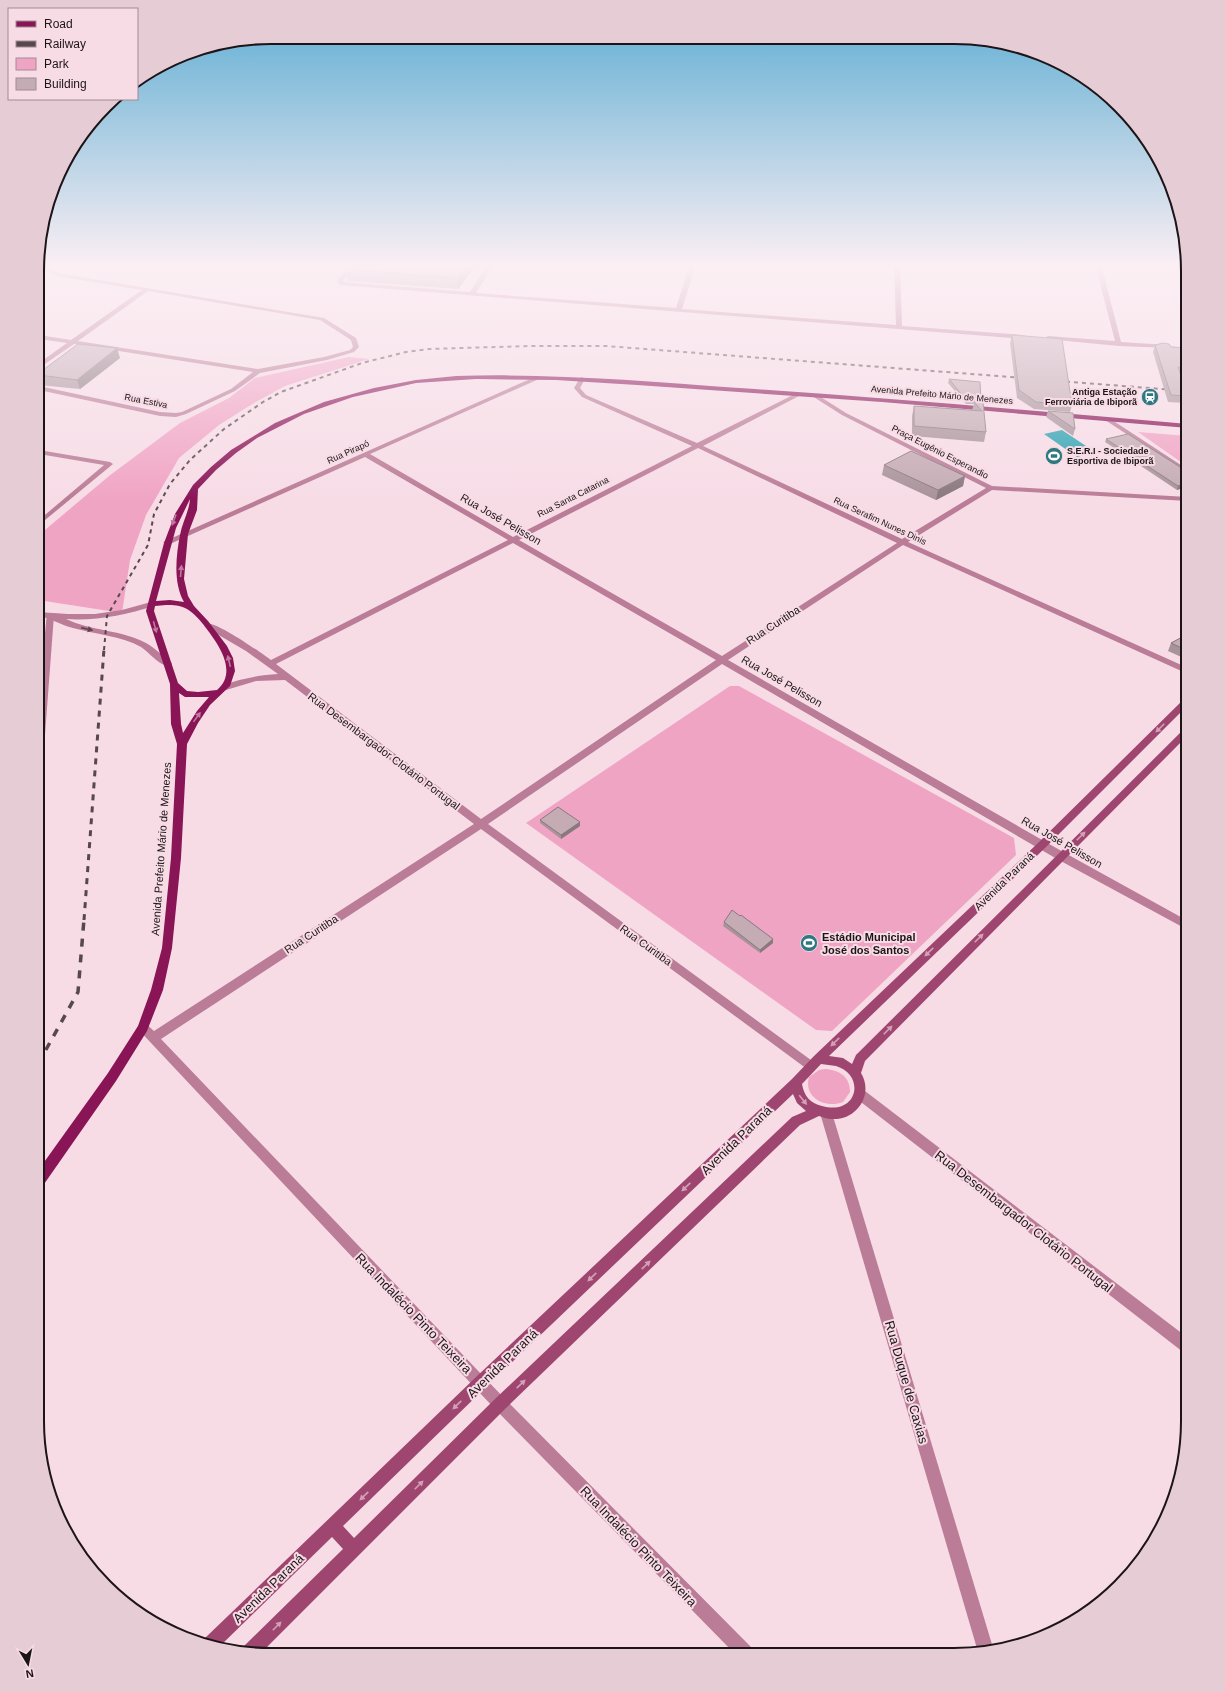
<svg xmlns="http://www.w3.org/2000/svg" width="1225" height="1692" font-family="Arial,sans-serif">
	<style>
		.green { fill: #f0a4c4 }
		.water { fill: #28a1b1 }
		.lines { fill: none; stroke-linecap: round; stroke-linejoin: round }
		.service { fill: #ba7c96; fill-rule: evenodd }
		.minor { fill: #ba7c96; fill-rule: evenodd }
		.tertiary { fill: #ba7c96; fill-rule: evenodd }
		.secondary { fill: #9f4670; fill-rule: evenodd }
		.primary { fill: #891456; fill-rule: evenodd }
		.rail-far2 { stroke: #56484d; stroke-width: 2; stroke-dasharray: 4 4; stroke-linecap: butt }
		.rail-far1 { stroke: #56484d; stroke-width: 3; stroke-dasharray: 6 6; stroke-linecap: butt }
		.rail { stroke: #56484d; stroke-width: 3.5; stroke-dasharray: 8 8; stroke-linecap: butt }
		.wall { fill: #a9939b }
		.shaded-wall { fill: #89787e }
		.building { fill: #c4abb4; stroke: #89787e }
		.oneway { fill: #c0789e }
		.oneway2 { fill: #644350 }
		.oneway3 { fill: #d4a0b7 }
		.labels { text-anchor: middle; stroke-width: 4; stroke-linejoin: round; paint-order: stroke }
		.far-poi-label { font-size: 9px; font-weight: bold; fill: #1d1417; stroke: #f7dce6; text-anchor: end }
		.far-street-label { font-size: 9px; fill: #1d1417; stroke: #f7dce6 }
		.street-label { font-size: 11px; fill: #1d1417; stroke: #f7dce6 }
		.poi-label { font-size: 11px; font-weight: bold; fill: #1d1417; stroke: #f7dce6; text-anchor: start }
		.near-street-label { font-size: 13px; fill: #1d1417; stroke: #f7dce6 }
		.rim { fill: none; stroke: #1d1417; stroke-width: 2 }
	</style>
	<rect width="100%" height="100%" fill="#f7dce6"/>
	<g class="green">
		<path d="M349,357L369,359L285,386L254,403L219,425L179,458L146,515L130,560L122,613L38,600L39,535L109,476L180,423L229,398L255,378Z"/>
		<path d="M1138,432L1188,436V467Z"/>
		<path d="M730,686H739L1014,838L1016,855L832,1031L816,1030L526,823Z"/>
		<path d="M825,1069C840,1070 850,1077 850,1092L843,1102C826,1109 803,1098 809,1077L819,1070Z"/>
	</g>
	<path class="water" d="M1062,430L1095,452L1077,457L1044,434Z"/>
	<g class="lines">
		<path class="service" d="M1105,418H1109L1187,469L1188,471H1183L1105,420Z"/>
		<g class="minor">
			<path d="M42,264L58,273L324,318L356,338L359,347L354,352L327,360L260,373L235,391L186,414L176,417L160,416L39,390V386L160,412L176,413L182,412L231,389L253,372L74,344L39,368V363L67,343L39,339V335L71,340L142,290L56,276L40,267L39,266ZM148,291L320,320L351,340L353,347L350,350L324,357L258,369L78,341Z"/>
			<path d="M350,264H356L343,281L344,282L470,292L488,264H494L476,293L676,308L690,264H696L682,309L896,325L894,264H900L902,326L1024,335L1027,337L1024,339L340,285L337,281Z"/>
			<path d="M1095,264H1101L1121,342L1168,345L1170,346V348L1119,346L1046,339V337L1048,336L1115,341Z"/>
			<path d="M537,376L540,378L539,379L370,454L513,537L692,446L582,397L574,388L580,378L582,377L585,379L580,388L586,395L697,443L797,393H801V395L703,446L902,539L986,488L842,415L812,396V394H816L846,413L992,486L1188,497V501L992,490L908,542L1188,668V674L903,545L728,660L1065,853L1188,921V930L1057,859L722,664L488,824L815,1063L817,1066L815,1069L811,1071L807,1069L481,829L161,1039L505,1399L752,1648L754,1654H735L495,1409L137,1028L139,1025C146,1022 149,1027 154,1031L474,824L285,680L256,681L226,690L223,689L222,687L223,685C241,679 259,675 278,674L246,651L205,627L204,625L205,623C216,621 260,652 271,660L508,540L365,457L170,544H167L163,542ZM698,448L897,543L722,656L519,540ZM513,543L716,660L481,819L276,664Z"/>
			<path d="M39,450L110,462L113,464L39,525V520L104,465L39,454Z"/>
			<path d="M47,613H53L54,615L43,761L38,764V704Z"/>
			<path d="M861,1090L865,1091L1188,1338V1354L1183,1352L857,1099L855,1095L857,1091Z"/>
			<path d="M826,1108L830,1109L832,1113L994,1651L978,1652L820,1113L822,1109Z"/>
		</g>
		<path class="tertiary" d="M151,602H154V606C125,615 96,621 66,619C91,631 122,630 146,643C155,648 163,656 171,662L172,664L171,666C161,668 149,652 141,647C122,636 94,634 73,628C61,625 51,618 38,616V612L68,614H95L122,610Z"/>
		<path class="secondary" d="M1188,697V705L1046,847L829,1056L843,1058L852,1064L856,1055L1185,728L1188,727V735L865,1061L861,1073C874,1094 857,1121 831,1119C827,1119 823,1117 819,1116L800,1125L505,1409L261,1653H241L243,1647L343,1549L332,1537L219,1647L203,1643L204,1639L475,1378L792,1079L814,1056L1038,843L1185,698ZM821,1064C826,1065 831,1065 836,1066C866,1075 858,1116 822,1106C810,1103 804,1096 802,1084ZM793,1094L797,1103L806,1111L792,1117L495,1399L354,1538L343,1526L485,1388Z"/>
		<path class="primary" d="M456,376C550,373 645,381 739,388C889,398 1038,411 1188,424V428L882,402L637,385L556,380L476,379L416,383L353,397L304,414L257,438L236,453L216,470L198,489L197,510L188,534L184,579L188,596L194,606L208,621L227,646L233,658L235,671L230,686L210,705L198,723L187,744L181,858L172,948L163,990L147,1031L116,1081L42,1187L37,1189V1172L108,1073L138,1026L151,990L162,948L171,858L177,744L171,724L170,684L146,611L164,543L175,514L193,485L211,467L231,450L275,423L324,402L374,388L416,380ZM190,499C189,512 182,523 180,535C176,556 173,583 184,602L170,600L156,601L176,528ZM166,605C173,605 180,605 187,609C194,613 201,621 206,628C219,645 238,672 217,690L198,692L187,691L178,683L154,611L155,606ZM179,693L185,697H209L197,711L183,733L181,724Z"/>
		<g class="rail-far2">
			<path d="M1058,381L1188,391"/>
			<path d="M104,650L107,616L148,545L154,514L170,484L190,460L224,429L263,402L281,392L362,363L406,352L429,349L529,346H606L1024,378"/>
		</g>
		<path class="rail-far1" d="M84,920L104,649"/>
		<path class="rail" d="M38,1064L78,992L84,919"/>
	</g>
	<g class="wall">
		<path d="M477,264L458,289L348,281L346,269Z"/>
		<path d="M1012,335L1072,405L1070,412L1034,409L1017,398L1010,343Z"/>
		<path d="M1155,345L1188,348V375L1180,374L1188,395V398L1186,403L1168,402L1153,352Z"/>
		<path d="M120,358L80,389L39,385V373Z"/>
		<path d="M949,379L980,382L981,402L986,432L984,442L912,436V416L914,406L972,410L974,404H966L948,383Z"/>
		<path d="M1048,411L1075,429L1073,436L1046,417Z"/>
		<path d="M1106,439L1188,472V486L1177,490L1105,442Z"/>
		<path d="M884,465L965,476L963,486L936,500L882,475Z"/>
		<path d="M1188,634V660L1168,651L1171,643Z"/>
		<path d="M540,820L580,822V826L561,839L540,823Z"/>
		<path d="M724,922L773,939V943L760,953L723,926Z"/>
	</g>
	<g class="shaded-wall">
		<path d="M468,264H477L458,289L457,278Z"/>
		<path d="M117,348L120,358L80,389L77,380Z"/>
		<path d="M965,476L963,486L936,500L938,490Z"/>
		<path d="M1188,483V486L1177,490L1178,486Z"/>
		<path d="M580,822V826L561,839V835Z"/>
		<path d="M773,939V943L760,953V950Z"/>
	</g>
	<g class="building">
		<path d="M351,264H468L457,278L346,269Z"/>
		<path d="M1012,335L1062,339L1072,405L1036,402L1019,390Z"/>
		<path d="M1163,343L1169,344L1171,347L1188,348V368L1178,367L1188,396L1171,395L1155,345Z"/>
		<path d="M78,344L117,348L77,380L39,375V373Z"/>
		<path d="M949,379L980,382L981,402L966,400Z"/>
		<path d="M974,402H983L986,432L914,426V406L982,411Z"/>
		<path d="M1048,411L1073,413L1075,429Z"/>
		<path d="M1128,434L1188,472V483L1178,486L1106,439Z"/>
		<path d="M911,451L965,476L938,490L884,465Z"/>
		<path d="M1188,634V651L1171,643Z"/>
		<path d="M558,807L580,822L561,835L540,820Z"/>
		<path d="M732,910L740,916L741,915L773,939L760,950L724,922Z"/>
	</g>
	<defs><path id="oneway-solid" d="M-6-.8H1V-3.2L6.5 0L1 3.2V.8H-6Z"/></defs>
	<g class="oneway">
		<use href="#oneway-solid" transform="translate(174 520) rotate(110)"/>
		<use href="#oneway-solid" transform="translate(181 571) rotate(-85)"/>
		<use href="#oneway-solid" transform="translate(155 627) rotate(75)"/>
		<use href="#oneway-solid" transform="translate(229 661) rotate(-103)"/>
		<use href="#oneway-solid" transform="translate(197 717) rotate(-54)"/>
	</g>
	<use class="oneway2" href="#oneway-solid" transform="translate(87 629) rotate(13)"/>
	<g class="oneway3">
		<use href="#oneway-solid" transform="translate(1160 728) rotate(135)"/>
		<use href="#oneway-solid" transform="translate(1081 836) rotate(-45)"/>
		<use href="#oneway-solid" transform="translate(979 938) rotate(-45)"/>
		<use href="#oneway-solid" transform="translate(929 952) rotate(136)"/>
		<use href="#oneway-solid" transform="translate(888 1030) rotate(-45)"/>
		<use href="#oneway-solid" transform="translate(835 1042) rotate(136)"/>
		<use href="#oneway-solid" transform="translate(803 1100) rotate(51)"/>
		<use href="#oneway-solid" transform="translate(686 1187) rotate(136)"/>
		<use href="#oneway-solid" transform="translate(646 1265) rotate(-44)"/>
		<use href="#oneway-solid" transform="translate(592 1277) rotate(136)"/>
		<use href="#oneway-solid" transform="translate(521 1384) rotate(-44)"/>
		<use href="#oneway-solid" transform="translate(457 1405) rotate(136)"/>
		<use href="#oneway-solid" transform="translate(419 1485) rotate(-45)"/>
		<use href="#oneway-solid" transform="translate(364 1496) rotate(136)"/>
		<use href="#oneway-solid" transform="translate(277 1626) rotate(-45)"/>
	</g>
	<linearGradient id="sky" x2="0" y2="1"><stop stop-color="#5bacd2"/><stop offset="0.53" stop-color="#fbeff4"/><stop offset="1" stop-color="#fbeff4" stop-opacity="0"/></linearGradient>
	<rect width="1225" height="501" fill="url(#sky)"/>
	<defs>
		<symbol id="station-disc" viewBox="-11 -11 22 22"><circle r="9.5" fill="#2f7781" stroke="#f7dce6"/><path d="M-3-6H3Q5-6 5-4V2Q5 4 3 4L4.5 6H3L1.5 4h-3L-3 6H-4.5L-3 4Q-5 4-5 2V-4Q-5-6-3-6ZM-3.5-4v3h7v-3ZM-3.5 1v1.5H-2V1ZM2 1v1.5H3.5V1Z" fill="#fff"/></symbol>
		<symbol id="stadium-disc" viewBox="-11 -11 22 22"><circle r="9.5" fill="#2f7781" stroke="#f7dce6"/><path d="M0-5a6.5 5 0 1 0 0 10a6.5 5 0 1 0 0-10ZM-3.5-1.8h7v3.6h-7Z" fill="#fff"/></symbol>
	</defs>
	<g fill-rule="evenodd">
		<use href="#station-disc" x="1140" y="387" width="20" height="20"/>
		<use href="#stadium-disc" x="1044" y="446" width="20" height="20"/>
		<use href="#stadium-disc" x="799" y="933" width="20" height="20"/>
	</g>
	<g class="labels">
		<g class="far-poi-label">
			<text x="1137" y="395">Antiga Estação<tspan x="1137" dy="10">Ferroviária de Ibiporã</tspan></text>
			<text x="1067" y="454" text-anchor="start">S.E.R.I - Sociedade<tspan x="1067" dy="10">Esportiva de Ibiporã</tspan></text>
		</g>
		<g class="far-street-label">
			<text transform="translate(942 395) rotate(5)" y="3">Avenida Prefeito Mário de Menezes</text>
			<text transform="translate(146 401) rotate(11)" y="3">Rua Estiva</text>
			<text transform="translate(348 452) rotate(-24)" y="3">Rua Pirapó</text>
			<text transform="translate(940 452) rotate(27)" y="3">Praça Eugênio Esperandio</text>
			<text transform="translate(573 497) rotate(-27)" y="3">Rua Santa Catarina</text>
			<text transform="translate(880 521) rotate(25)" y="3">Rua Serafim Nunes Dinis</text>
		</g>
		<g class="street-label">
			<text transform="translate(501 519) rotate(30)" y="4">Rua José Pelisson</text>
			<text transform="translate(773 625) rotate(-33)" y="4">Rua Curitiba</text>
			<text transform="translate(782 681) rotate(30)" y="4">Rua José Pelisson</text>
			<text transform="translate(384 751) rotate(37)" y="4">Rua Desembargador Clotário Portugal</text>
			<text transform="translate(1062 842) rotate(30)" y="4">Rua José Pelisson</text>
			<text transform="translate(161 849) rotate(-86)" y="4">Avenida Prefeito Mário de Menezes</text>
			<text transform="translate(1004 881) rotate(-44)" y="4">Avenida Paraná</text>
			<text transform="translate(311 934) rotate(-33)" y="4">Rua Curitiba</text>
			<text transform="translate(646 945) rotate(36)" y="4">Rua Curitiba</text>
		</g>
		<g class="poi-label">
			<text x="822" y="941">Estádio Municipal<tspan x="822" dy="13">José dos Santos</tspan></text>
		</g>
		<g class="near-street-label">
			<text transform="translate(736 1140) rotate(-44)" y="5">Avenida Paraná</text>
			<text transform="translate(1024 1221) rotate(38)" y="5">Rua Desembargador Clotário Portugal</text>
			<text transform="translate(414 1313) rotate(46)" y="5">Rua Indalécio Pinto Teixeira</text>
			<text transform="translate(502 1363) rotate(-44)" y="5">Avenida Paraná</text>
			<text transform="translate(907 1382) rotate(74)" y="5">Rua Duque de Caxias</text>
			<text transform="translate(639 1546) rotate(46)" y="5">Rua Indalécio Pinto Teixeira</text>
			<text transform="translate(268 1588) rotate(-44)" y="5">Avenida Paraná</text>
		</g>
	</g>
	<path d="M0 0H1225V1692H0ZM271 44H954A227 227 0 0 1 1181 271V1421A227 227 0 0 1 954 1648H271A227 227 0 0 1 44 1421V271A227 227 0 0 1 271 44Z" fill="#e6ccd5" fill-rule="evenodd"/>
	<path class="rim" d="M271 44H954A227 227 0 0 1 1181 271V1421A227 227 0 0 1 954 1648H271A227 227 0 0 1 44 1421V271A227 227 0 0 1 271 44Z"/>
	<rect x="8" y="8" width="130" height="92" fill="#f7dce6" stroke="#a08c93"/>
	<rect x="16" y="21" width="20" height="6" fill="#891456" stroke="#a08c93"/>
	<text x="44" y="28" font-size="12" fill="#1d1417">Road</text>
	<rect x="16" y="41" width="20" height="6" fill="#56484d" stroke="#a08c93"/>
	<text x="44" y="48" font-size="12" fill="#1d1417">Railway</text>
	<rect x="16" y="58" width="20" height="12" fill="#f0a4c4" stroke="#a08c93"/>
	<text x="44" y="68" font-size="12" fill="#1d1417">Park</text>
	<rect x="16" y="78" width="20" height="12" fill="#c4abb4" stroke="#a08c93"/>
	<text x="44" y="88" font-size="12" fill="#1d1417">Building</text>
	<g transform="translate(28 1664) rotate(170)" stroke="#f7dce6" stroke-width="3" paint-order="stroke">
	<path d="M0-3L7 15L0 10L-7 15Z" fill="#1d1417"/>
	<text y="-6" font-size="11" font-weight="bold" text-anchor="middle" fill="#1d1417">N</text>
	</g>
</svg>
